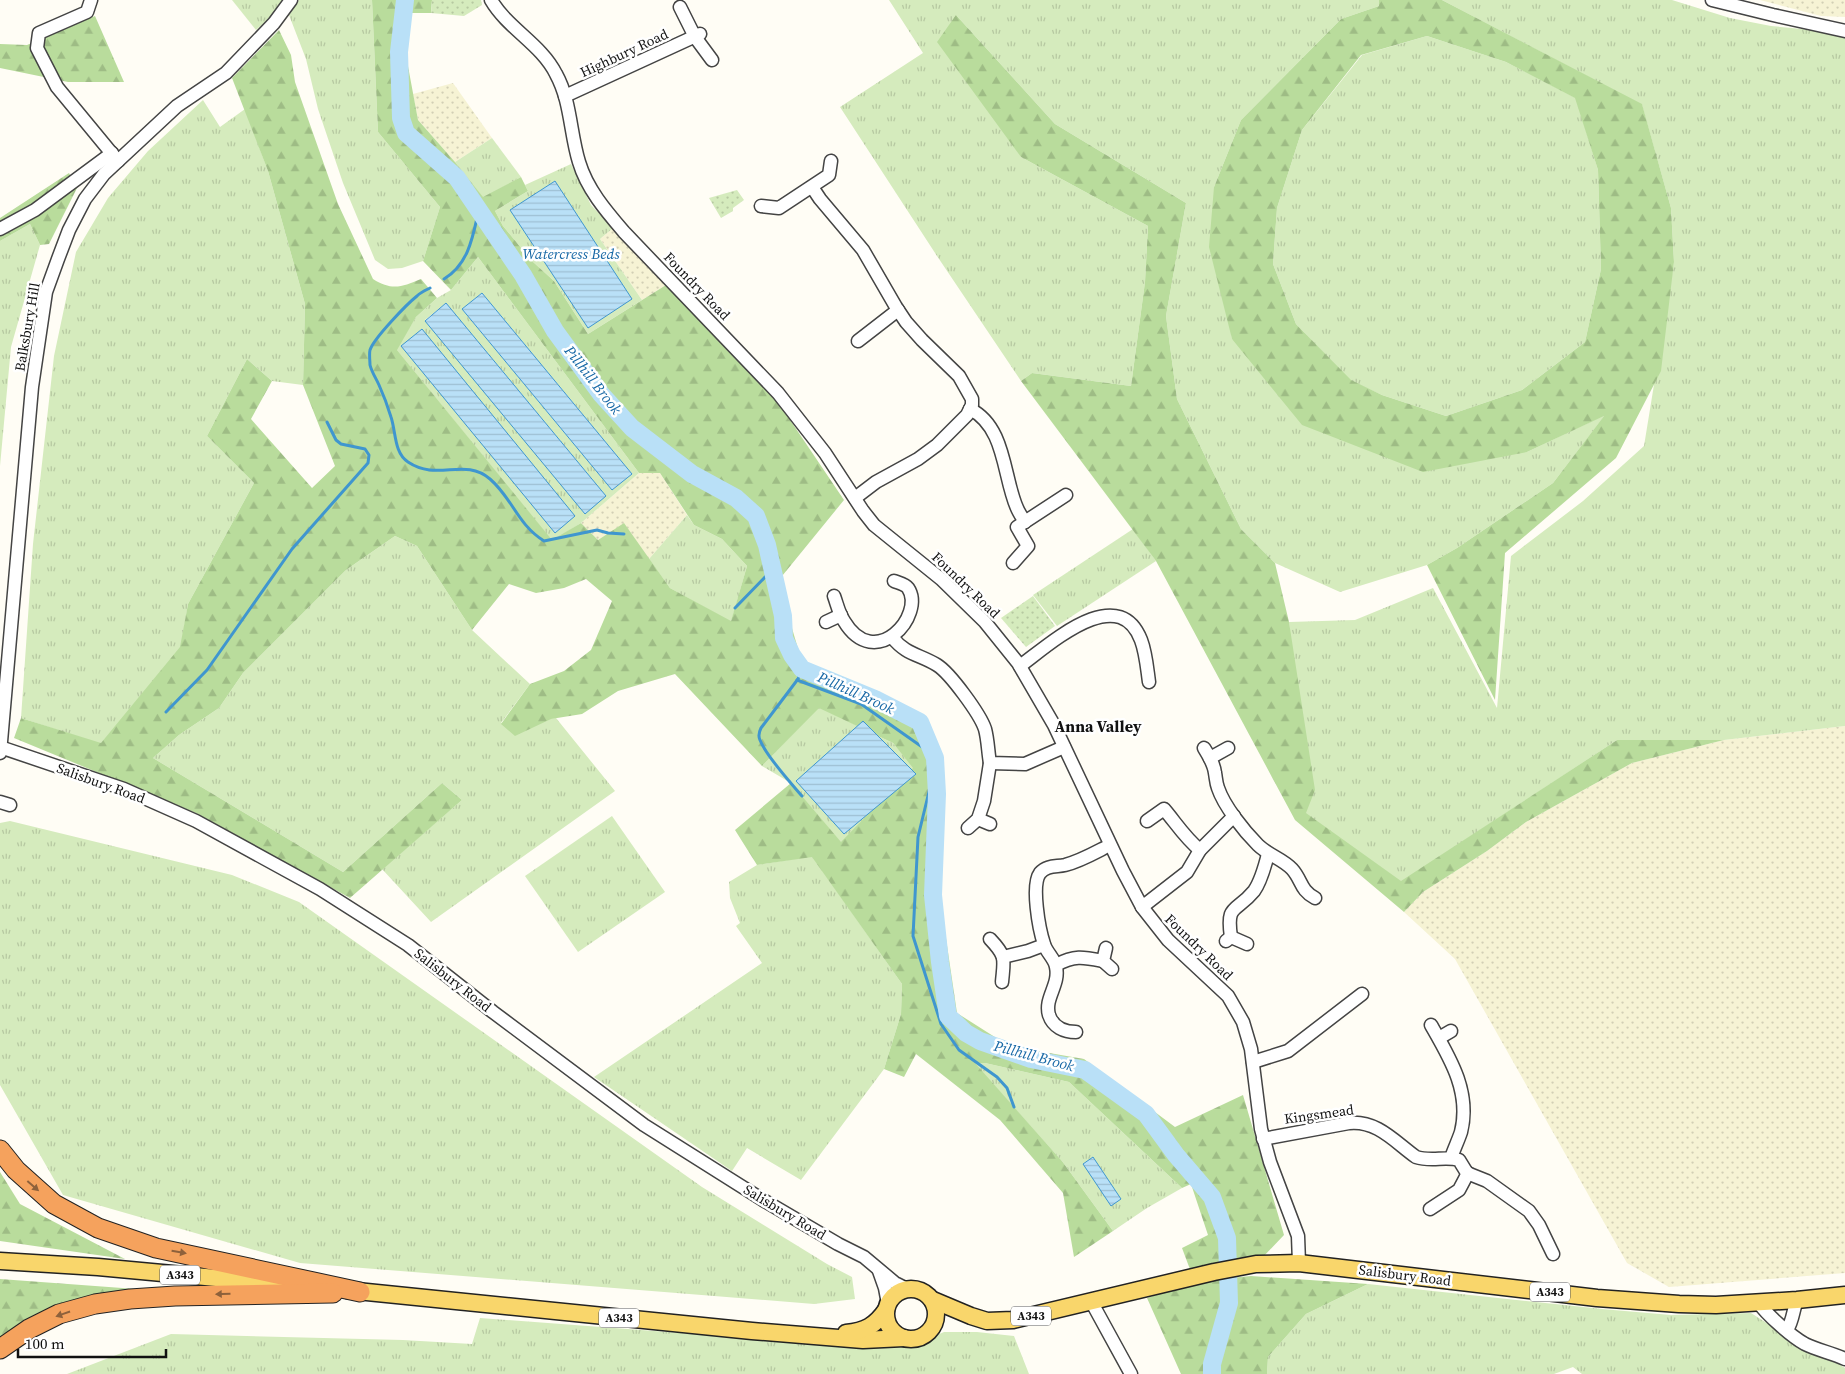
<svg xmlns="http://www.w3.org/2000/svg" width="1845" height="1374" font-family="'Source Serif 4',serif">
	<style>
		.farmland { fill: url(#farmland-dots) }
		.grass { fill: url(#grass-tufts); fill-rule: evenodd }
		.forest { fill: url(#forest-firs); fill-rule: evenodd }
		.park { fill: url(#park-dots) }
		.water { fill: url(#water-rules); stroke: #3f96cf }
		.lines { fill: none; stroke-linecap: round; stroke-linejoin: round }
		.stream { stroke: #3f96cf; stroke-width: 3 }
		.river { stroke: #b9e0f7; stroke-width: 18 }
		.minor-casing { stroke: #444; stroke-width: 15 }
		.major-casing { stroke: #222; stroke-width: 19 }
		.highway-casing { stroke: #222; stroke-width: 21 }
		.minor { stroke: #fff; stroke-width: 12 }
		.major { stroke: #f9d66b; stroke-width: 16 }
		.highway { stroke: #f5a25d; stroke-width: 19 }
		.oneway { fill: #8e613b }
		.labels { text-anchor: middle; stroke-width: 5; stroke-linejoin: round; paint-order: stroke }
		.shield { fill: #fff; stroke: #585858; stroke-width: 1 }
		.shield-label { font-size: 12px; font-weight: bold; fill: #111 }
		.street-label { font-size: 14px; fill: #111; stroke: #fff }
		.water-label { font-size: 15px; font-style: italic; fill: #1768a6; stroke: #fff }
		.quarter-label { font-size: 16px; font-weight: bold; fill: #111; stroke: #fff }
	</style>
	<defs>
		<pattern id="farmland-dots" width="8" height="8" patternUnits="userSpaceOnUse" patternTransform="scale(1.25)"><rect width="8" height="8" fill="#f6f3d4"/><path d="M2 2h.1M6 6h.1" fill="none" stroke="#d2cfb5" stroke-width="1.8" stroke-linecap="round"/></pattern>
		<pattern id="grass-tufts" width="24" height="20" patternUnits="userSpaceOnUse" patternTransform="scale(1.25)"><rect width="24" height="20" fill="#d5ebbd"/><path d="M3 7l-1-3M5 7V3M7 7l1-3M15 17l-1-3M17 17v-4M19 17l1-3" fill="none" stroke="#b6c8a1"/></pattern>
		<pattern id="forest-firs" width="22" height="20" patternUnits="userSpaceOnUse" patternTransform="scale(1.25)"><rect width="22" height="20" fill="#b9dc9c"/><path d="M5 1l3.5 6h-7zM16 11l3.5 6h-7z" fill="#9ebc85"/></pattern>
		<pattern id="park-dots" width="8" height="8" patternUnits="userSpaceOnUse" patternTransform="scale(1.25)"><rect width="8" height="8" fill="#d5ebbd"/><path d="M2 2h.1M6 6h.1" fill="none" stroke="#b6c8a1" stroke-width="1.8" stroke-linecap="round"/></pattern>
		<pattern id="water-rules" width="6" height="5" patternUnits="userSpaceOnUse" patternTransform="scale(1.25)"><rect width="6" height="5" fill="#b9e0f7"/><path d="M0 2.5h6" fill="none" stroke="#9ebfd3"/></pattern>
	</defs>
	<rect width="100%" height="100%" fill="#fffdf5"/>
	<g class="farmland">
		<path d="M1760,0H1845V17L1821,16Z"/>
		<path d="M453,83L492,138L455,162L418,120L413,94Z"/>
		<path d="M613,228L666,285L642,300L600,239Z"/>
		<path d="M639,473H660L687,515L649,559L624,524L598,540L581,523Z"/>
		<path d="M1845,726V1273L1669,1287L1627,1263L1455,959L1404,912L1423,892L1487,851L1526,822L1632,763L1724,740Z"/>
	</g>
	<g class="grass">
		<path d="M232,0H283L270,18L256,30Z"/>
		<path d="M299,0H372L378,132L440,207L423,261L402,268L388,269L375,260L343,183L318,109L306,59L289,15Z"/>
		<path d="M889,0H1379V6L1341,19L1241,120L1214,187L1232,339L1527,452L1605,415L1553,483L1457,548L1427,565L1340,592L1275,563L1241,529L1177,399L1166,316L1186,203L1055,124L956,15L1021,157L1148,226L1145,282L1131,386L1032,373L1021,381L937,256L840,107L923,53Z"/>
		<path d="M1442,0H1672L1730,18L1771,26L1845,33V726L1724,740H1617L1401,882L1305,813L1289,622L1355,620L1433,588L1497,708L1511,556L1583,501L1644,446L1674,262L1671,208L1642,105Z"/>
		<path d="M1427,36L1506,62L1576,98L1598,170L1601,269L1585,342L1522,390L1446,416L1382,395L1351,381L1296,324L1273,264L1277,208L1302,130L1362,55Z"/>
		<path d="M203,100L220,127L245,109L268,171L305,304L303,385L272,381L247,359L207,436L254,483L188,604L181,647L101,744L21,718L33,544L54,356L76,252L108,198L148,151Z"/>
		<path d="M492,138L521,177L483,198L455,162Z"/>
		<path d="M571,164L591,205L613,228L600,239L642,300L588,334L554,281L532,261L503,226L495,211L528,191L525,185Z"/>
		<path d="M30,224L40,245L11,347L0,466V241Z"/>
		<path d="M478,257L639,473L581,523L552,541L396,349L416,317L437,298L451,290ZM482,293L632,474L612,490L462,309ZM446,303L606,496L425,320Z"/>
		<path d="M687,515L694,525L722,539L747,566L731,622L670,588L649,559Z"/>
		<path d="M1133,529L1156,561L1057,626L1033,595Z"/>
		<path d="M395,536L417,546L472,630L530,684L501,723L556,718L615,791L431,922L382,869L462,800L442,783L343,872L153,758L179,735L219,708L243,673L346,570Z"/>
		<path d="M819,707L893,743L914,768L841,843L791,783L762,766Z"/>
		<path d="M612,816L665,892L578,952L525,876Z"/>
		<path d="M10,821L232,875L299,902L702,1187L827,1264L852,1277L855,1299L814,1304L300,1263L63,1195L0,1085V823Z"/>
		<path d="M812,856L902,984L901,1014L884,1069L801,1180L747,1148L732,1171L594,1077L762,963L736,926L740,923L730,898L729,882L757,865Z"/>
		<path d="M974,1063H985L1069,1082L1182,1188L1147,1208L1113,1231L1062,1161Z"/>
		<path d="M1368,1284L1602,1309L1671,1315L1751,1313L1818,1356L1839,1364L1845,1368V1374H1582L1573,1367L1554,1374H1267L1268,1357L1306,1314Z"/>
		<path d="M480,1318L867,1347L911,1346L944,1332H977L1014,1336L1029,1374H67L171,1334L403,1340L472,1344Z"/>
	</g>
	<g class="forest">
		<path d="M372,0H432L431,13H410L405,50L418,120L455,162L483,197L521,177L528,191L495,211L503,226L532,261L554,281L588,334L666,285L780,405L844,500L778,581L802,662L921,720L935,758L939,891L957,1013L1009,1046L1084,1059L1175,1127L1243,1095L1284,1235L1263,1257L1191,1272L1182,1248L1208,1235L1191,1184L1182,1188L1069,1082L985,1063H975L1062,1161L1113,1231L1074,1257L1063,1193L1000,1120L916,1054L904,1077L884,1069L901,1014L902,984L812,857L757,865L735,830L791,783L841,842L913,768L893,743L819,708L762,766L675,674L618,691L582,714L551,719L515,736L501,724L530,684L564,671L591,650L612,601L586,579L564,588L536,593L509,584L472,630L417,546L395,536L346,570L243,673L219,708L179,735L153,758L343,872L442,783L462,800L350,898L196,813L14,738L21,718L101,743L180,647L188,604L254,483L207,436L247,359L272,381L251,419L312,488L335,466L303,385L305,304L268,171L232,78L279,30L291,55L295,82L338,204L373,279C392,291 402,287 421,279L437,298L416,317L397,350L552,540L581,523L598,540L624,523L670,588L731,621L747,566L722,539L694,525L660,473H639L478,257L451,290L423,261L440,207L378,132Z"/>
		<path d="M1379,0H1442L1642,104L1671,208L1674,262L1661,371L1616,458L1505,553L1495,700L1427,565L1457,548L1553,483L1604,416L1527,452L1423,472L1302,425L1232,339L1209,247L1214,187L1241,120L1341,19L1379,6ZM1427,36L1506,62L1575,98L1598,170L1601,269L1585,342L1522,390L1446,416L1382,395L1351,380L1296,324L1273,264L1277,208L1302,130L1361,55Z"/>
		<path d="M956,15L1055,124L1186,203L1166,316L1177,399L1241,529L1275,563L1289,622L1315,790L1306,813L1401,881L1617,740H1724L1632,763L1526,822L1487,851L1423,892L1404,912L1295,820L1156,561L1021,381L1032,373L1131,386L1145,282L1148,226L1021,157L937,42Z"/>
		<path d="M95,16L124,82H68L0,68V44L27,45Z"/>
		<path d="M69,173L77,188L49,244L40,245L30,224L0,241V218Z"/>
		<path d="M0,1172L20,1204L125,1259L0,1241Z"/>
		<path d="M1251,1276L1368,1284L1306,1314L1268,1357L1267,1374H1181L1147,1298L1199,1281Z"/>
		<path d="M0,1279L163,1291L0,1342Z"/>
	</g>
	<g class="park">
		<path d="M432,0H481L482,5L464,16L431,13Z"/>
		<path d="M737,190L744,200L733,208V211L721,218L709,198Z"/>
		<path d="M1033,596L1055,626L1026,647L1001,618Z"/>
	</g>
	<g class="water">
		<path d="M555,181L632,299L588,328L510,210Z"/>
		<path d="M482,293L632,474L612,490L462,309Z"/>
		<path d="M446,303L606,496L585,514L425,321Z"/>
		<path d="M422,329L575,516L555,533L401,346Z"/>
		<path d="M863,721L916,774L844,834L796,781Z"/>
		<path d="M1093,1157L1121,1199L1111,1206L1083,1164Z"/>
	</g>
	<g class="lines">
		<g class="stream">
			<path d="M444,279C469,264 473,236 479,209"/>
			<path d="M430,288C426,290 421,292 417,296C407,304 374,338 370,350C369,354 370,361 370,365C372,373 376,378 379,385C384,396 388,407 391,417C396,432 394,453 408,462C438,482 464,457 490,479C513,499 517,524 544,541L597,530L608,533L624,534"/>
			<path d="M735,608L772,570"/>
			<path d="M797,680L861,704L925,749L930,758L934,771L918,837L913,936L941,1024L959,1050L997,1077L1007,1088L1014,1107"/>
			<path d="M166,712L207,670L292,549L368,463L369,455L365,449L341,444L336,440L327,422"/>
			<path d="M802,796C790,782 766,756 760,740C758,736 759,732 761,728L798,679L802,669"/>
		</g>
		<path class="river" d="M405,0L399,52L401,118L406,133L457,178L523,275L555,331L601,394L632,428L692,474L736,498L756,516L767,545L783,616L784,638L792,655L802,669L875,699L920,722L935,758L937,794L933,895L940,962L948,1016L966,1033L980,1041L1031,1059L1085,1070L1146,1114L1176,1155L1212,1197L1227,1238L1229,1303L1212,1364V1374"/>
		<defs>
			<g id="minor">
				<path d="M91,0L87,12L39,33L37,48L57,87L118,161"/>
				<path d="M491,0C508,29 541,44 556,74C571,101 570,133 579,162C587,189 606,211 624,232L778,393L825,453L863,511L874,525L941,579L985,622L1018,663L1054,725L1123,871L1142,907L1168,940L1228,996L1243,1022L1251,1049L1261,1129L1270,1162L1298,1236L1299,1263"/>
				<path d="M1712,0L1773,15L1845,31"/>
				<path d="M680,7L695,37L712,60"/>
				<path d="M565,96L700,34"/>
				<path d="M812,187L820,199L863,250L896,307L906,322L922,340L959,376L972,399V405L967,415L937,445L918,459L876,482L855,498"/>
				<path d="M761,206L779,208L829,175L831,161"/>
				<path d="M0,229L35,210L112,153"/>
				<path d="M858,341L898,310"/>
				<path d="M970,409C1006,427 1003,477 1017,508C1019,513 1022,517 1025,522"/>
				<path d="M1013,563L1028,546L1017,527L1066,495"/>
				<path d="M834,596C837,604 839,614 844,621C875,673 926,615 908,588C905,584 899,583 894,581"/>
				<path d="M826,622L841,615"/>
				<path d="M892,637C906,655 919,654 937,665C950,673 980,714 985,729C988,740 988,752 990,763L1025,764L1064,747"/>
				<path d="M1020,666C1049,645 1118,581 1141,640C1146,653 1147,668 1149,682"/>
				<path d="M0,747L124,789L196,821L320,889L408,945L493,1012L644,1125L763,1200L838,1244L864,1257L895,1283L907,1289"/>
				<path d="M1204,748C1209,756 1214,764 1215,773C1216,778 1216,783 1218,788C1224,806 1244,831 1258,845C1268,855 1283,859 1292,869C1302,880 1300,890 1315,898"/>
				<path d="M0,753L32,387L46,292L58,259L69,230L85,199L104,174L177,106L226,73L274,23L291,0"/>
				<path d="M1210,758L1228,748"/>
				<path d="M0,802L10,805"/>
				<path d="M978,819L990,824"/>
				<path d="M1147,821L1164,809C1176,823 1185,838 1200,850"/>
				<path d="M968,828L978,819L984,801L990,763"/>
				<path d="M1142,907L1187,872L1200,850L1234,816"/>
				<path d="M1231,937C1226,903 1236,913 1254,891C1261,881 1265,866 1268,854"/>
				<path d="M990,939C1007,957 1004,959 1002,982"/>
				<path d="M1226,941L1231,937L1247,944"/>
				<path d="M1106,948L1103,961L1112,969"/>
				<path d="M1003,957L1028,951L1044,945"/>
				<path d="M1056,965C1075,955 1083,957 1103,961"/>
				<path d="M1431,1025C1450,1058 1471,1092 1461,1132C1458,1141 1454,1149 1451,1158"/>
				<path d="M1076,1032C1064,1032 1053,1027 1049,1015C1044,998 1060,985 1056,967C1055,959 1046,952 1044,944C1039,929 1031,885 1040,873C1047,865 1056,867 1065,865C1081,861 1096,852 1110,845"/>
				<path d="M1439,1038L1451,1031"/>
				<path d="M1253,1062L1288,1051L1362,994"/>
				<path d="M1263,1139L1349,1123C1377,1120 1395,1142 1416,1157C1431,1162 1445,1156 1459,1160L1467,1173L1487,1181L1529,1211L1539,1225L1553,1254"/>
				<path d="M1430,1209L1459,1190L1468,1173"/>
				<path d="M879,1271L885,1288L888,1304"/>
				<path d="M1091,1301L1131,1374"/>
				<path d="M1758,1302C1767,1315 1791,1336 1805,1344C1817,1350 1832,1353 1845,1359"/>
				<path d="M1787,1330C1793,1321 1793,1310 1797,1300"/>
			</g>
			<g id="major">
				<path d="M0,1261L98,1267L302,1286"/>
				<circle cx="911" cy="1314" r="25"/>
				<path d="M347,1290L752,1331L863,1340L904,1338"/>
				<path d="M933,1300L971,1316L987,1321L1013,1320L1214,1272L1256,1264L1299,1263L1597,1298L1679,1304L1716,1305L1797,1300L1845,1295"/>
				<path d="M846,1333C865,1331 875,1326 886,1310"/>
			</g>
			<g id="highway">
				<path d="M0,1150L16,1170L54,1204L98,1228L156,1248L360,1292"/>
				<path d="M0,1349L29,1329L59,1314L95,1304L130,1299L175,1296L333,1293"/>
			</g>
		</defs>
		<use href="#minor" class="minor-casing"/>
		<use href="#major" class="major-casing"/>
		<use href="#highway" class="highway-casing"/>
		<use href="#minor" class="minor"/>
		<use href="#major" class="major"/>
		<use href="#highway" class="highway"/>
	</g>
	<defs><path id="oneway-solid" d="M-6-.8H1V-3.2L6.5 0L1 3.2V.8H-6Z" transform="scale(1.25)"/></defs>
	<g class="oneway">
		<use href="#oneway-solid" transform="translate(33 1186) rotate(41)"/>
		<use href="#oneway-solid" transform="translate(179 1252) rotate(10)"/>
		<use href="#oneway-solid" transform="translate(223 1294) rotate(178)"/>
		<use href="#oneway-solid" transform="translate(63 1314) rotate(161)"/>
	</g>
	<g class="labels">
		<g class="shield">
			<rect x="160" y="1265.5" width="40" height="19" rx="4"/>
			<rect x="1530" y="1282.5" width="40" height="19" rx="4"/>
			<rect x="1011" y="1306.5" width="40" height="19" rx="4"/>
			<rect x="599" y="1308.5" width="40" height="19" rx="4"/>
		</g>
		<g class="shield-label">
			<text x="180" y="1279">A343</text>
			<text x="1550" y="1296">A343</text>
			<text x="1031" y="1320">A343</text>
			<text x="619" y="1322">A343</text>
		</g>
		<g class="street-label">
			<text transform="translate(624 53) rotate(-25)" y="5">Highbury Road</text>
			<text transform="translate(697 286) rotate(46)" y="5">Foundry Road</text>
			<text transform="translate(27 327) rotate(-80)" y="5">Balksbury Hill</text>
			<text transform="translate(966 585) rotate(44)" y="5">Foundry Road</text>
			<text transform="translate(101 783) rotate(20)" y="5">Salisbury Road</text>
			<text transform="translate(1199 947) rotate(44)" y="5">Foundry Road</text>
			<text transform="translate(453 980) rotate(38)" y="5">Salisbury Road</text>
			<text transform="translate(1319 1114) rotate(-8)" y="5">Kingsmead</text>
			<text transform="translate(785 1212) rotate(31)" y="5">Salisbury Road</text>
			<text transform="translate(1405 1275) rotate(7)" y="5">Salisbury Road</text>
		</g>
		<g class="water-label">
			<text x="571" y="259">Watercress Beds</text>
			<text transform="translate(593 380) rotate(52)" y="5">Pillhill Brook</text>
			<text transform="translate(856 693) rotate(24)" y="5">Pillhill Brook</text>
			<text transform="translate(1034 1056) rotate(15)" y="5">Pillhill Brook</text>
		</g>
		<g class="quarter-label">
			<text x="1098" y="732">Anna Valley</text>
		</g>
	</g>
	<path d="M18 1349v8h148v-8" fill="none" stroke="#111111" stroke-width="2.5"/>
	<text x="25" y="1349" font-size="15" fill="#111111" stroke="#ffffff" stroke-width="4" paint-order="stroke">100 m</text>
</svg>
